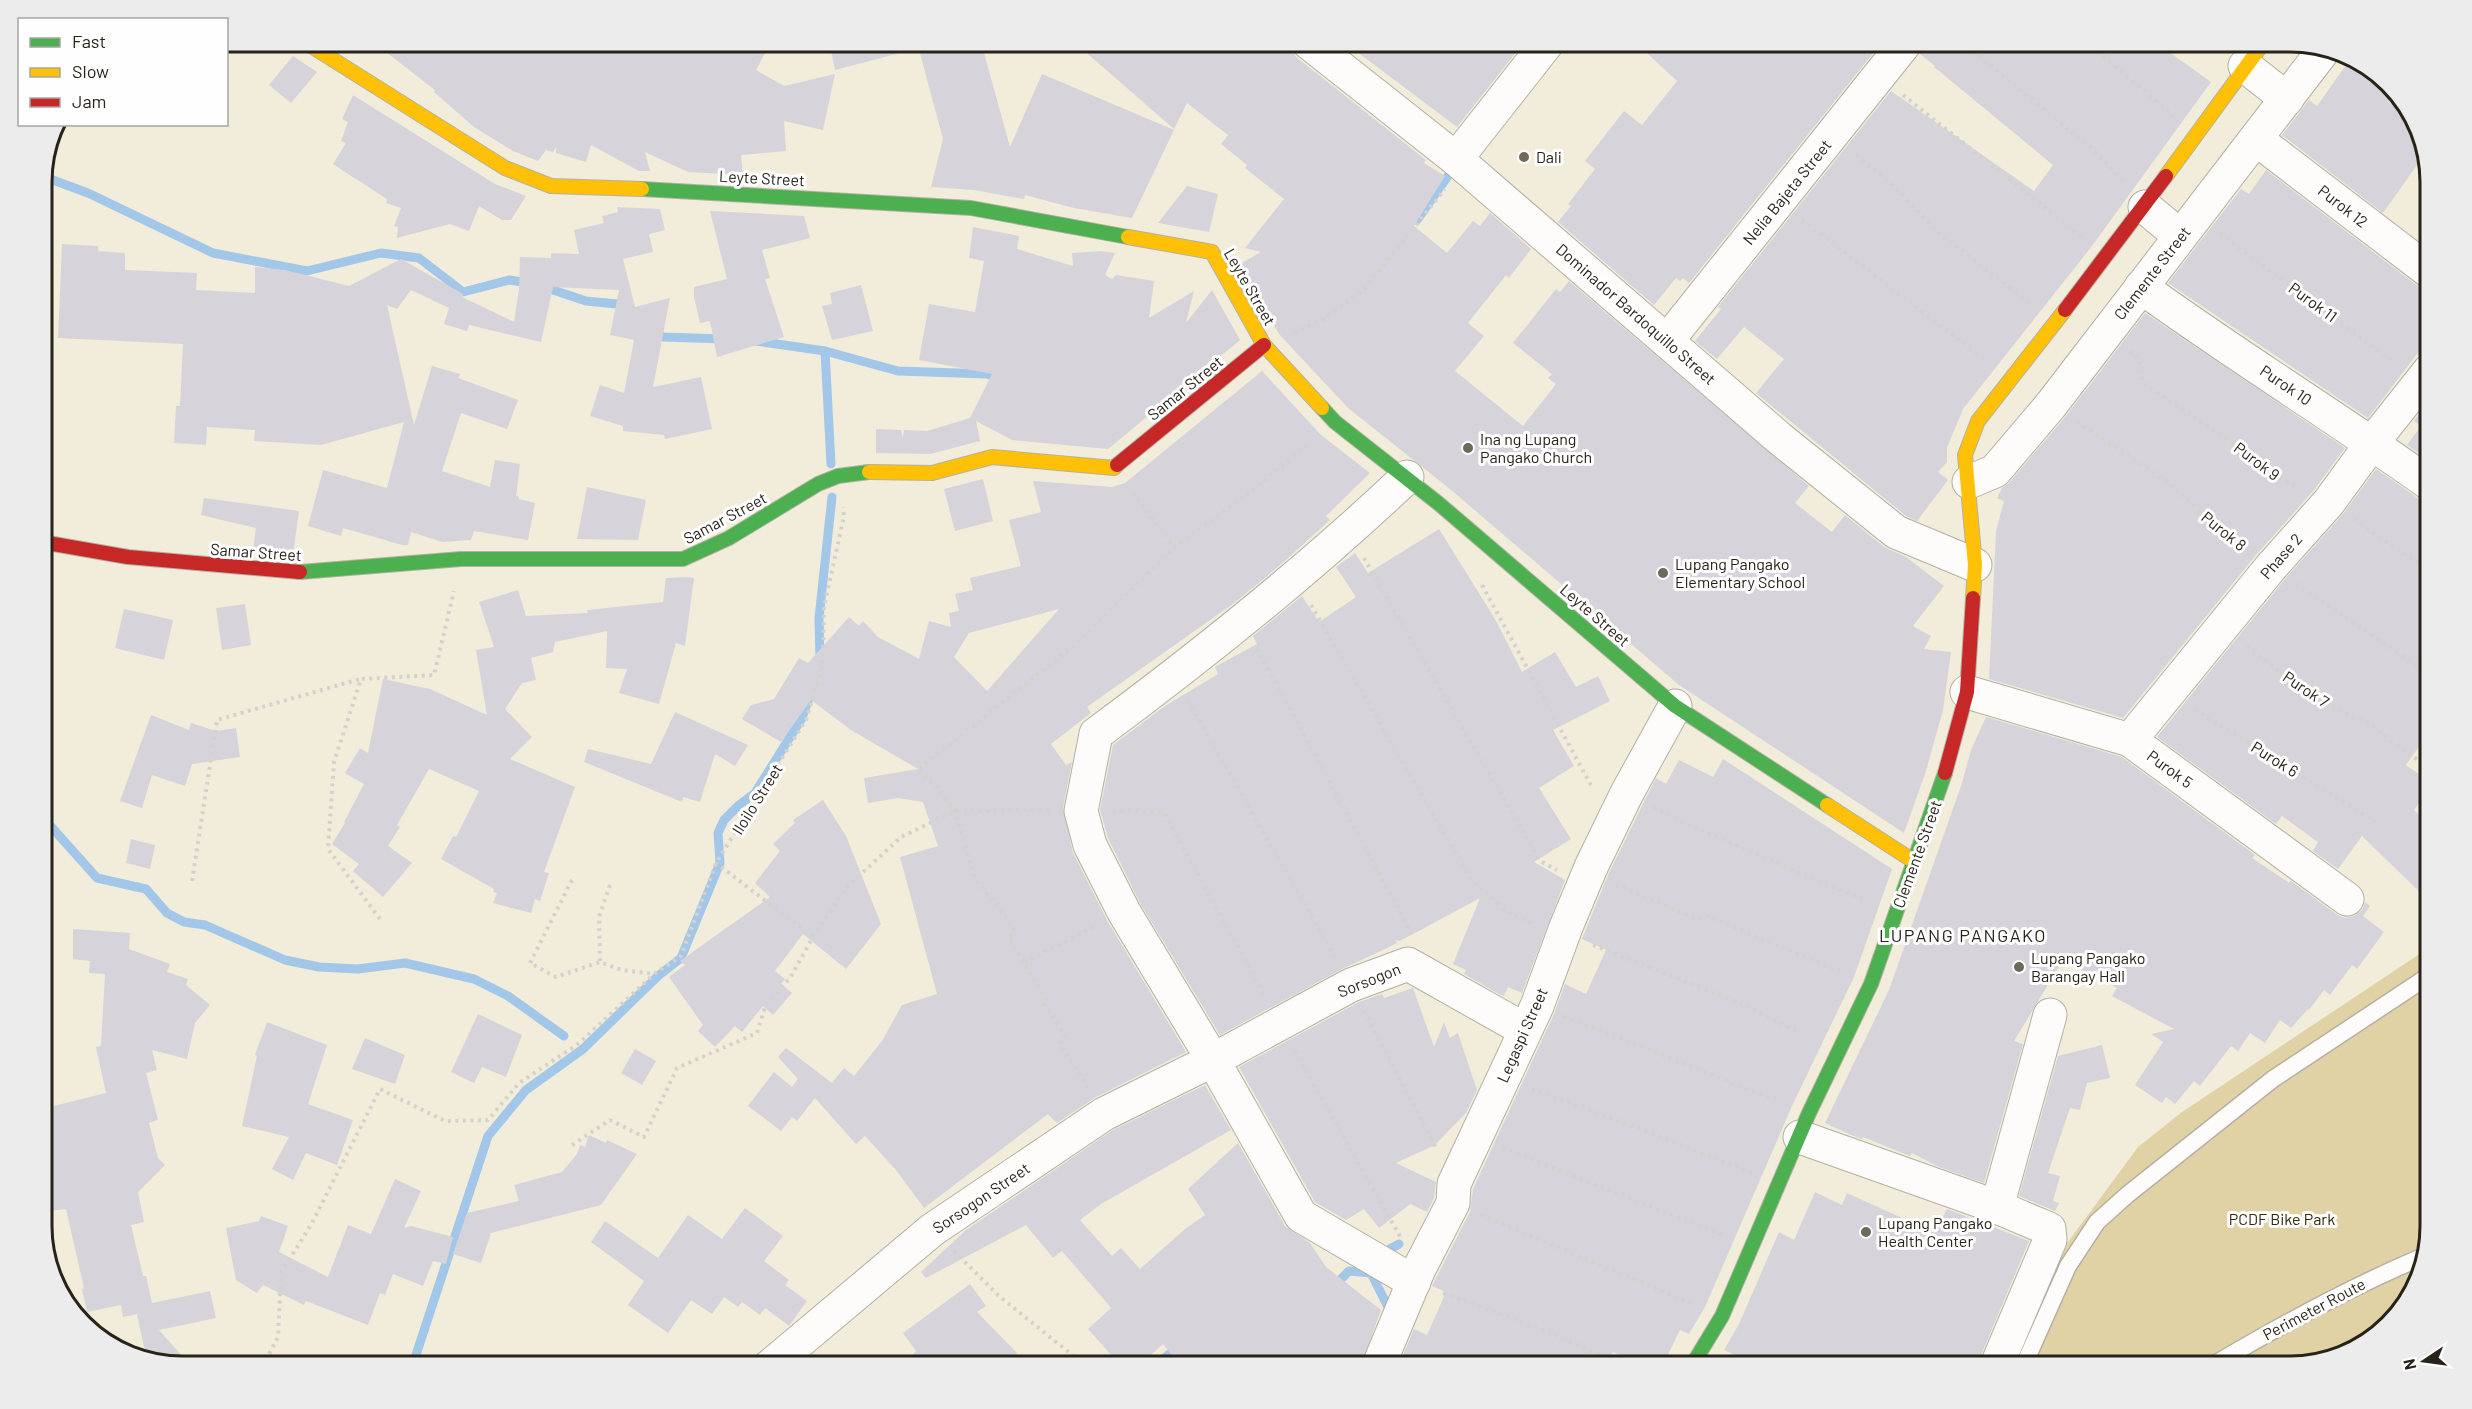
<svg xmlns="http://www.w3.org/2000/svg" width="2472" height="1409" font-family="Barlow,sans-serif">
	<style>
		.green { fill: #e1d2a6 }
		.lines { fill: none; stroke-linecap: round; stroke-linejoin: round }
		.stream { stroke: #a3c7e8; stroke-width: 9 }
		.building { fill: #d6d4da; fill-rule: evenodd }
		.lane-casing { stroke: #b4b0a3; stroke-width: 19 }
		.street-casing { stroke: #b4b0a3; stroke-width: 35 }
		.fast-casing { stroke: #b4b0a3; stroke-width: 16 }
		.slow-casing { stroke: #b4b0a3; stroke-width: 16 }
		.jam-casing { stroke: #b4b0a3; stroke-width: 16 }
		.path { stroke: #d4d2cd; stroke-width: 4; stroke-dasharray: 3 4.5; stroke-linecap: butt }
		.lane { stroke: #fdfcfa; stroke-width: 16 }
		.street { stroke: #fdfcfa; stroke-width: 33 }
		.fast { stroke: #4caf50; stroke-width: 14 }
		.slow { stroke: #ffc107; stroke-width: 14 }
		.jam { stroke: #c62828; stroke-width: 14 }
		.poi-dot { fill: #6f695c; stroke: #fefefe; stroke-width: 2 }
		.labels { text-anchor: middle; stroke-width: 6; stroke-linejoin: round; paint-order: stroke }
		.poi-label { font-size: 16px; fill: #282318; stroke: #fefefe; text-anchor: start }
		.street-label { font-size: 16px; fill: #282318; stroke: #fefefe }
		.park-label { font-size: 16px; fill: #332806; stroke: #fefefe }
		.neighbourhood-label { font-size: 18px; letter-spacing: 1.5px; fill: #282318; stroke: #fefefe }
		.rim { fill: none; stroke: #282318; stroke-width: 3 }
	</style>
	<rect width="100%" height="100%" fill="#f2ecdb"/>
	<path class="green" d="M2430,947V1226L2411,1296L2360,1348L2289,1367H2007L2068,1242L2138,1147L2182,1112Z"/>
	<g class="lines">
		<g class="stream">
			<path d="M42,176L88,193L213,253L307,271L381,253L419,258L463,292L509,280L535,284L586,301L617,304L625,310"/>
			<path d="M1417,220L1453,169"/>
			<path d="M653,330L663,337L724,339"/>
			<path d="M756,341L825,351L898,371L987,374L1002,379"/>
			<path d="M825,351L831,464"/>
			<path d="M820,662L819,618L832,497"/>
			<path d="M42,821L47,822L97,878L146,889L167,913L184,922L205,925L285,960L319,967L358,969L405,963L474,979L508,996L564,1036"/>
			<path d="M1390,1249L1399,1244"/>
			<path d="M1333,1284L1337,1283L1349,1271L1371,1273L1390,1311L1389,1314"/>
			<path d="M412,1367L488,1136L526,1090L583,1049L658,976L681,958L720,863L718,833L724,820L739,805L755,793L802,718L809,698"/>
			<path d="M1152,1367L1179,1347"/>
		</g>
	</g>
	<g class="building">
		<path d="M373,42H771L756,70L784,86L835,74L823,130L784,121L786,151L741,155L743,175L688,172L645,152L650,171H639L591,145L586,162L556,153V147L553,152L546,150L538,161L513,151L474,127L434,92L435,90Z"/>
		<path d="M829,42H910L911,50L835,70Z"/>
		<path d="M917,42H981L1010,147L1042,74L1174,130L1132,218L1074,208L1025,195L1024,199L974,190L931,187L943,139Z"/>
		<path d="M1074,42H1290L1291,49L1296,57L1426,160L1424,163L1445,176L1414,226L1447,253L1473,221L1480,226L1490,213L1531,249L1509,278L1506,275L1468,323L1484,336L1455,371L1523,426L1556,384L1548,378L1552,374L1513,343L1556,289L1560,292L1569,281L1809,486L1795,503L1832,532L1845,515L1884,547L1906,557L1944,586L1913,626L1931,636L1924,649L1951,652L1943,710L1926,771L1904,833L1679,685L1450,489L1348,408L1279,334L1240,264L1261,252L1245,248L1284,199L1245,168L1247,165L1221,144L1228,135L1187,103L1174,129Z"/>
		<path d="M1338,42H1524L1457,127L1348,45L1346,48Z"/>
		<path d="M1635,42H1882L1689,283L1683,278L1680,281L1676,278L1654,305L1558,222L1571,206L1568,204L1595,169L1585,161L1624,111L1642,125L1677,81Z"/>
		<path d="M1924,42H2155L2211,82L2092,246L1963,409L1947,448V462L1938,472L1948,480L1917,521L1906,516L1756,393L1784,359L1744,327L1717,359L1695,341L1721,309L1718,307L1891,91L2034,191L2053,165L1934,67L1935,66L1920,54Z"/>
		<path d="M293,56L317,72L291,103L269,85Z"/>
		<path d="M2351,58L2359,61L2394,95L2389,102L2413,119L2424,155L2383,213L2282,135L2309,100L2317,106Z"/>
		<path d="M353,95L495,184L526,196L511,220H502L479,206L469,231L450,224L397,238L398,227L394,226L401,208L386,203L387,199L333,164L346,143L341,141L348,122L342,119Z"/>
		<path d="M2266,170L2419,287L2430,290V337L2368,418L2168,283L2241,189L2249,194Z"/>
		<path d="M1187,186L1218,194L1209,232L1158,223Z"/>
		<path d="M617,207L660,209L665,230L649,234L653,252L623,259L635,307L670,298L653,387L701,377L712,429L665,439L664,435L623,431V426L590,416L600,385L624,393L634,340L610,335L619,290L553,287L541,342L469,325L467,331L444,324L449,308L411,290L397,309L387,305L414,425L432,366L460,374L458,378L518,400L507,429L461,413L442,471L490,487L495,460L520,464L516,496L519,497V499L535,503L528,540L474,531L471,540L442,542L411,532L408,545H402L343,528L341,536L308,526L323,470L387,488L404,422L321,445L254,441L255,430L207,427L206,445L174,443L176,406H180L183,344L58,338L62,244L98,246V251L125,253V270L197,273L196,290L255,293V267L285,270L349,286L401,259L463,294L462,297L514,322L519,289L520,257L551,258V253L579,254L574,230L604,223L602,216L618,212Z"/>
		<path d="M710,211L804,216L810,238L762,250L770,278L765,279L784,337L717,357L710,321L700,323L694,297V287L727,279Z"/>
		<path d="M2430,226V248L2419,240Z"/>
		<path d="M973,227L1019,236L1017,249L1073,266L1072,253L1101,251L1115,253L1105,275L1112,279L1116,275L1154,281L1149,318L1194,291L1186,323L1212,290L1240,340L1108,449L1012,440L976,421L980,441L930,454L876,453V429L901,430L903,438L904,430L927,431L970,418L992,374L919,360L929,304L975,312L984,261L969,258Z"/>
		<path d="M861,285L873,331L832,340L822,306L832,304L830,293Z"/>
		<path d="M2145,313L2345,448L2314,490L2256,555L2123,718L1989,679L1996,531L2004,501L1997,498L2002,488L2009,483L2066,416Z"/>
		<path d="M1262,371L1321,435L1370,473L1326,516L1330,520L1278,567L1234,603L1087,707L1091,713L1051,744L1066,765L1072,762L1063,808L1073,853L1108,922L1186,1052L1096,1097L1057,1123L1048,1114L924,1208L896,1170L865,1136L856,1144L815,1098L797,1121L792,1117L781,1131L748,1106L774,1072L792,1087L798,1079L778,1057L786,1048L832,1083L844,1068L854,1076L882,1041L902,1005L937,994L900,857L938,846L923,802L898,798L868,803L864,778L918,769L851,730L811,700L781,742L742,719L751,705L774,699L799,658L808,663L849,617L859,626L863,621L878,637L919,659L929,621L951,627L949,613L959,611L955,594L973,590L970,578L1021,566L1009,520L1041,512L1033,481L1112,487L1125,483ZM1059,609L987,691L954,657L969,633Z"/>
		<path d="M2430,400V461L2407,445L2421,426L2414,421Z"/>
		<path d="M2376,469L2419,499L2430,503V731L2406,765L2430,782V787L2414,810L2430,826V902L2362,836L2338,869L2313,851L2318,842L2282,816L2276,824L2157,737L2285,579L2343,514Z"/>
		<path d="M983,479L993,521L955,531L944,489Z"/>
		<path d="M587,487L646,500L638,540L577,539Z"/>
		<path d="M204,498L299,511L293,554L253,550L256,528L201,515Z"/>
		<path d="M1439,529L1495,619L1522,672L1555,652L1576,687L1598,676L1610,701L1553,730L1574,766L1539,788L1571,839L1534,862L1565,880L1522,993L1508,987L1504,996L1499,994L1464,974L1466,970L1453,964L1480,898L1417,932L1399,941L1396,940L1397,943L1383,950L1342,969L1220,1035L1140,903L1108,838L1100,810L1113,745L1165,706L1218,674L1215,667L1257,644L1253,636L1302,596L1319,622L1356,597L1336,567L1355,553L1368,573Z"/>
		<path d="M686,577L694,578L685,646L676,643L659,704L619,693L627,669L606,668L607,631L555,642L553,652L531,658L536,680L522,683L505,709L532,737L510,759L575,787L544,872L549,873L540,901L535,899L531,913L493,903L497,893L493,892L494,889L441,859L453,836L456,837L479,791L429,769L397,825L400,827L388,846L412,863L383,897L353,871L359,864L332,844L345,823L344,822L364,784L345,773L360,748L368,753L383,679L430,689L487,715L476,650L494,647L479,602L518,590L526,616L588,613L587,610L663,602L666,578Z"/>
		<path d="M245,604L251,645L222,650L216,608Z"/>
		<path d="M124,609L173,620L164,660L115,648Z"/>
		<path d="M675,712L748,745L735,766L715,754L700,802L683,797L682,802L584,762L588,749L651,764Z"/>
		<path d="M151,715L189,730L191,723L216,731L236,728L240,757L192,764L185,786L152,775L142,808L120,801Z"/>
		<path d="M1986,717L2122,757L2255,855L2252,858L2289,883L2291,881L2336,914L2344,918L2354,916L2362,910L2365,902L2370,906L2363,916L2384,932L2357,969L2352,965L2330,995L2324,990L2309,1010L2308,1009L2291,1028L2280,1020L2265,1043L2250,1033L2238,1051L2231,1046L2200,1086L2194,1081L2175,1104L2166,1097L2162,1103L2135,1085L2163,1042L2151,1034L2174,1029L2112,996L2117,988L2063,960L2014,1041L2023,1044L1984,1183L1939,1167L1912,1153L1910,1156L1863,1137L1862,1139L1851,1135L1825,1123L1889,990L1962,783L1971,750Z"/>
		<path d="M1723,759L1892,869L1854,977L1792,1106L1705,1307L1689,1334L1680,1330L1662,1367H1645L1613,1352L1605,1367H1398L1414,1329L1427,1335L1446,1292L1432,1286L1470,1212L1473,1189L1554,1014L1565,984L1586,994L1606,950L1582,939L1608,875L1644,802L1656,778L1666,784L1679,760L1713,777Z"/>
		<path d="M823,800L846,836L881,924L846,969L803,934L775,971L785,979L781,984L792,993L773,1015L763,1006L742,1032L735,1026L715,1047L698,1031L703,1025L669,977L685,965L680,961L770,897L755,883L780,851L773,844L795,823L793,820Z"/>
		<path d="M131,839L155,845L150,869L126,863Z"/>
		<path d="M73,929L130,933L129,949L170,964L167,972L188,979L186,985L210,1005L195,1023L187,1059L152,1050L157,1070L146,1073L158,1120L149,1123L158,1158L165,1165L138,1192L144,1222L131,1225L143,1276H146L152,1303L210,1291L216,1318L159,1330L192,1367H183L154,1359L144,1347L137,1314L123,1317L121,1305L87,1312L82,1289L84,1288L66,1209L42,1212V1166L50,1164L42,1130V1109L106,1093L96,1047L101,1046L105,974L89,973L90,961L73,959Z"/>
		<path d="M1413,988L1434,1047L1444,1022L1450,1038L1458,1033L1477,1090L1466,1113L1435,1145L1396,1163L1436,1182L1434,1198L1427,1212L1410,1204L1379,1228L1364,1209L1346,1220L1315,1202L1239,1067L1359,1002L1382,994L1384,998Z"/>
		<path d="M478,1014L522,1035L506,1077L482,1067L474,1083L451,1072Z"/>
		<path d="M267,1022L327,1045L308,1104L353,1120L337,1165L306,1153L293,1180L272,1169L289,1137L242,1126L257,1056L255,1055Z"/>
		<path d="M365,1038L405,1055L395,1084L352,1069Z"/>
		<path d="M2102,1045L2110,1078L2087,1083L2080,1110L2070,1108L2048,1173L2060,1176L2053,1201L2059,1203L2055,1211L2019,1196L2058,1056Z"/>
		<path d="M635,1049L656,1061L642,1085L621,1073Z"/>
		<path d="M1205,1085L1231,1130L1101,1204L1080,1220L1112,1256L1121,1248L1140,1269L1185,1229L1205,1215L1188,1189L1238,1143L1285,1226L1310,1243L1326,1267L1381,1310L1360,1367H1293L1285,1359L1271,1367H1181L1163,1344L1138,1367H1122L1088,1329L1111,1308L1062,1251L1053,1258L1026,1225L926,1278L921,1272L966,1230L1113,1130Z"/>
		<path d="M589,1135L606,1143L607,1140L637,1154L601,1205L491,1233L481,1263L453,1254L467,1213L519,1201L514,1185L562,1172L577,1154L580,1145L585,1147Z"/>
		<path d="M395,1179L421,1191L404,1228L411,1226L453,1237L446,1264L433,1261L423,1286L393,1274L385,1295L380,1293L368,1325L306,1301L304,1305L263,1285L257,1293L236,1280L226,1228L259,1221L261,1216L288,1226L279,1252L328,1277L348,1225L371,1234Z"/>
		<path d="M1815,1192L1842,1205L1847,1193L1935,1233L1947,1209L2029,1241L1979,1360L1978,1367H1728L1735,1355L1724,1350L1739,1324L1779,1232L1794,1240Z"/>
		<path d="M745,1208L783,1236L764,1261L789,1280L785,1285L807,1301L789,1326L765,1308L760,1315L742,1302L738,1307L724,1297L712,1314L691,1300L668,1333L628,1305L644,1281L591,1242L605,1221L658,1258L688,1215L722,1239Z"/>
		<path d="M970,1284L986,1306L977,1312L1017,1353L1003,1367H903L916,1351L903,1333Z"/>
	</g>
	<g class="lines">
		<defs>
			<g id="lane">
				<path d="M2023,1367L2068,1266L2097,1222L2127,1195L2273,1079L2430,975"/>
				<path d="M2210,1367C2279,1326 2348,1288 2422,1257"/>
			</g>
			<g id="street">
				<path d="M1308,42L1456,159L1779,438L1896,532L1975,565"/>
				<path d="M2245,66L2287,99"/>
				<path d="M2256,139L2430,272"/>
				<path d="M1456,159L1548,42"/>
				<path d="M2145,207L2180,236"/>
				<path d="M2141,287C2235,355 2334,416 2430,484"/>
				<path d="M1667,341L1906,42"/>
				<path d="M1407,477C1309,570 1204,654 1096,734L1081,811L1090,845L1124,912L1213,1060L1301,1216L1414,1282"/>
				<path d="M1969,482L1995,471L2051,405L2323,51"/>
				<path d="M1967,692L2130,740L2347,899"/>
				<path d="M2130,740L2271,567L2329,502L2372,443L2430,370"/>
				<path d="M1800,1137L1997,1207L2049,1229L2050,1240L1996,1367"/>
				<path d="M1997,1207L2050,1015"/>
				<path d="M769,1367L932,1230L1104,1114L1213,1060L1351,985L1408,964L1525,1030"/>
				<path d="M1378,1367L1419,1269L1453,1203L1454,1184L1537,1006L1566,927L1591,867L1627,793L1675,706"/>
			</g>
			<g id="fast">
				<path d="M642,189L971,208L1128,237"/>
				<path d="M1322,408L1335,422L1438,503L1675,706L1827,805"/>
				<path d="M300,572L461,559H683L729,538L818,484L838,476L869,472"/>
				<path d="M1691,1367L1722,1316L1809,1113L1871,984L1945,773"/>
			</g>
			<g id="slow">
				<path d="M305,42L505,168L551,186L642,189"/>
				<path d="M2166,176L2264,42"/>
				<path d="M1128,237L1212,252L1264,345L1322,408"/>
				<path d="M869,472L932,473L992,457L1114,468L1117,465"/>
				<path d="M1973,598L1975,565L1965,455L1978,421L2065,310"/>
				<path d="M1827,805L1915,862"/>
			</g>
			<g id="jam">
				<path d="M2065,310L2166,176"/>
				<path d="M1117,465L1264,345"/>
				<path d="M42,542L128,557L300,572"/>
				<path d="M1945,773L1967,692L1973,598"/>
			</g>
		</defs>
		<use href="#lane" class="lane-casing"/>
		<use href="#street" class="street-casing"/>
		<use href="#fast" class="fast-casing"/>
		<use href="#slow" class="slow-casing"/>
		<use href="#jam" class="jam-casing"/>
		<g class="path">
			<path d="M1961,42L2094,150L2123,181"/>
			<path d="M2086,42L2174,116"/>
			<path d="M1903,95L2083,238"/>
			<path d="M1856,155L1890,182L1940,234L2030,303"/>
			<path d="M1802,220L1987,361"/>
			<path d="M2220,234L2395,363"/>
			<path d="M1294,332L1324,319L1366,287L1445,189"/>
			<path d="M2130,351L2138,357L2143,383L2242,449L2270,474L2300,488"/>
			<path d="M2077,422L2165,480L2216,525L2246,548"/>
			<path d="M1133,493L1175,547"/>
			<path d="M2354,519L2430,572"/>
			<path d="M1364,558L1540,861L1557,870"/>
			<path d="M2296,584L2430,674"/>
			<path d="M1482,585L1593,789"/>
			<path d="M1311,605L1472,881L1512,915L1535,925"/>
			<path d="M2247,646L2317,701L2368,723L2423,764"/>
			<path d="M1257,648L1412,934"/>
			<path d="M1188,701L1335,957"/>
			<path d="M2195,710L2381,825"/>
			<path d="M1654,807L1693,827L1866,901"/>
			<path d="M1113,812L1129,810L1165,814L1265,997"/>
			<path d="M572,880L530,963L556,977L600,962"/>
			<path d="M192,881L217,720L360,679"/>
			<path d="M1616,884L1691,917L1698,919L1707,916L1841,972"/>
			<path d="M610,885L599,917L600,962L622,970L654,974L681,956L716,863L806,720L823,663L824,607L844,516L843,507"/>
			<path d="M380,919L328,849L334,762L361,679L434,675L454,591"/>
			<path d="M813,937L848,886L901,837L955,811L1051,810"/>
			<path d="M1593,945L1742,1004L1796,1031"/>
			<path d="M1024,962L1096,926"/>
			<path d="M1364,1011L1436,1148"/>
			<path d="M1564,1016L1781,1102"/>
			<path d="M1295,1051L1401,1238"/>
			<path d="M1088,1088L1060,1044L1065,1035L1044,1004L1047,1001L1009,938L1015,932L998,906L976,881L955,811L937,788L917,770L1077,643L1175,547L1258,486L1310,442"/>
			<path d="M1532,1089L1644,1130L1752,1173"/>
			<path d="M572,1145L610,1120L644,1137L677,1068L757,1033L766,1004L790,978L813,937L716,863"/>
			<path d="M1503,1148L1725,1236"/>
			<path d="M1481,1215L1693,1304"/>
			<path d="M954,1251L999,1296L1087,1367"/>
			<path d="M1443,1293L1551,1333L1627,1367"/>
			<path d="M262,1367L278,1337L281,1273L312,1223L380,1089L445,1121L488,1120L519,1083L578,1044L653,975"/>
		</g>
		<use href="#lane" class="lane"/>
		<use href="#street" class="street"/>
		<use href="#fast" class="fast"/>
		<use href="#slow" class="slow"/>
		<use href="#jam" class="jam"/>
	</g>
	<g class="poi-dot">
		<circle cx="1524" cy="157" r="6"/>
		<circle cx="1468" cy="448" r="6"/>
		<circle cx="1663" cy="573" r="6"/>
		<circle cx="2019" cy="967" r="6"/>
		<circle cx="1866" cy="1232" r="6"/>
	</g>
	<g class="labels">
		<g class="poi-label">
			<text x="1536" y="163">Dali</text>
			<text x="1480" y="445">Ina ng Lupang<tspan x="1480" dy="18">Pangako Church</tspan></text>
			<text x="1675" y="570">Lupang Pangako<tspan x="1675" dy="18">Elementary School</tspan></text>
			<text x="2031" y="964">Lupang Pangako<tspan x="2031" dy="18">Barangay Hall</tspan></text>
			<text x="1878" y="1229">Lupang Pangako<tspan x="1878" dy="18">Health Center</tspan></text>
		</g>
		<g class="street-label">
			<text transform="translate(762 178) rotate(3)" y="6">Leyte Street</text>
			<text transform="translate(1787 192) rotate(-51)" y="6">Nelia Bajeta Street</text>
			<text transform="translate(2343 206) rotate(38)" y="6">Purok 12</text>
			<text transform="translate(2152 273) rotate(-52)" y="6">Clemente Street</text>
			<text transform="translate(1250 287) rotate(60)" y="6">Leyte Street</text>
			<text transform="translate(2313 302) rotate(36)" y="6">Purok 11</text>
			<text transform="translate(1636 314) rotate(41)" y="6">Dominador Bardoquillo Street</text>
			<text transform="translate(2286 385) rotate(34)" y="6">Purok 10</text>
			<text transform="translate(1185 388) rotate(-39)" y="6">Samar Street</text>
			<text transform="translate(2257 461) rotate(37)" y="6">Purok 9</text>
			<text transform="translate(725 518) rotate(-28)" y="6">Samar Street</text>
			<text transform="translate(2224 531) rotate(39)" y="6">Purok 8</text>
			<text transform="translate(256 552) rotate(4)" y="6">Samar Street</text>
			<text transform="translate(2281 556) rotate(-49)" y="6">Phase 2</text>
			<text transform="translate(1595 615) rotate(41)" y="6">Leyte Street</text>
			<text transform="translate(2306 689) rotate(34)" y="6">Purok 7</text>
			<text transform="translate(2275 759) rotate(32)" y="6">Purok 6</text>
			<text transform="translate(2170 769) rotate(36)" y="6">Purok 5</text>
			<text transform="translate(757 799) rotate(-58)" y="6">Iloilo Street</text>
			<text transform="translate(1917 854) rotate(-70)" y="6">Clemente Street</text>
			<text transform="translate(1369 980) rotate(-22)" y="6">Sorsogon</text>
			<text transform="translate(1522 1035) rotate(-66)" y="6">Legaspi Street</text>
			<text transform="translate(981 1198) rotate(-34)" y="6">Sorsogon Street</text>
			<text transform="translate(2314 1309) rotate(-28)" y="6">Perimeter Route</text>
		</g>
		<g class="park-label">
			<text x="2282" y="1225">PCDF Bike Park</text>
		</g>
		<g class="neighbourhood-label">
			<text x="1963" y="942">LUPANG PANGAKO</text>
		</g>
	</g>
	<path d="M0 0H2472V1409H0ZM182 52H2290A130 130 0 0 1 2420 182V1226A130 130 0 0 1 2290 1356H182A130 130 0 0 1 52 1226V182A130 130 0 0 1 182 52Z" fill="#edecec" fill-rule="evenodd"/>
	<path class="rim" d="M182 52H2290A130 130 0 0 1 2420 182V1226A130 130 0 0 1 2290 1356H182A130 130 0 0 1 52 1226V182A130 130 0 0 1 182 52Z"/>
	<rect x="18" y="18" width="210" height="108" fill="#fefefe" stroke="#a8a6a2" stroke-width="1.5"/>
	<rect x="30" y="38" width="30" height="9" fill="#4caf50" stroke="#a8a6a2" stroke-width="1.5"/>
	<text x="72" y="48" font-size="18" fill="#282318">Fast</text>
	<rect x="30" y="68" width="30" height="9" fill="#ffc107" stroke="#a8a6a2" stroke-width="1.5"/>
	<text x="72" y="78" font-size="18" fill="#282318">Slow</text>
	<rect x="30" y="98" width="30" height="9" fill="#c62828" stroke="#a8a6a2" stroke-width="1.5"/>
	<text x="72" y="108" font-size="18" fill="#282318">Jam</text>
	<g transform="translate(2424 1361) rotate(257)" stroke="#fefefe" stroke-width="4.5" paint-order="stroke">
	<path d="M0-4.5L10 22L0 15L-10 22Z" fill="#282318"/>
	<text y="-9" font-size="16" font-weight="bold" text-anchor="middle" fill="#282318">N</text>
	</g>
</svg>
